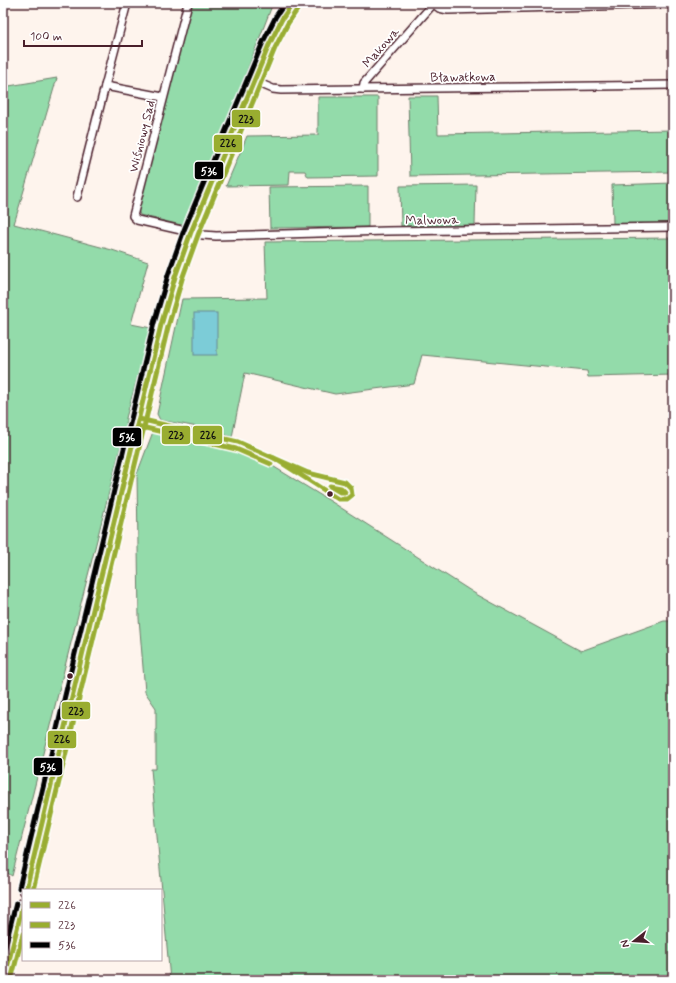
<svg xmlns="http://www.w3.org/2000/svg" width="676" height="983" font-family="Mynerve,sans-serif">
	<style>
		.green { fill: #93dbaa; stroke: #6e7d6a }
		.water { fill: #7cccd7; stroke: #688792 }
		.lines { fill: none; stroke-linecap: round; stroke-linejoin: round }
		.minor-casing { stroke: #4a1f2b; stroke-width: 10 }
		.primary-casing { stroke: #4a1f2b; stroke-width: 15 }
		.minor { stroke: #fff; stroke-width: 7 }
		.primary { stroke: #fff; stroke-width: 12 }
		.bus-1-casing { stroke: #fff; stroke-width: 8 }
		.bus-2-casing { stroke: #fff; stroke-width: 8 }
		.bus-3-casing { stroke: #fff; stroke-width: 8 }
		.bus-1 { stroke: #99ad30; stroke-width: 5 }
		.bus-2 { stroke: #99ad30; stroke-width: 5 }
		.bus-3 { stroke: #000; stroke-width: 5 }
		.bus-dot { fill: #4a1f2b; stroke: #fff; stroke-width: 1.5 }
		.labels { text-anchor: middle; stroke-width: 3.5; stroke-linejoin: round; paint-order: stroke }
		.street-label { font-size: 13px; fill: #4a1f2b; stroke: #fff }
		.line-badge { stroke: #fff; stroke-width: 1.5 }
		.badge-label { font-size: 11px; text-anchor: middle; font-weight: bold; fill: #fff }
		.pale-badge-label { font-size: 11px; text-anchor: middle; font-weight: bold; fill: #111 }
	</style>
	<rect width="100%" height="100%" fill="#fef4ed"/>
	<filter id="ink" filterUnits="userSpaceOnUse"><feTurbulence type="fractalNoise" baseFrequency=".025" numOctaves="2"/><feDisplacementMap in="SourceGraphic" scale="8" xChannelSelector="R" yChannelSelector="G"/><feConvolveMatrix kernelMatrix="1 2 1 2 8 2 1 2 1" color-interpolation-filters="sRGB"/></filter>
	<g filter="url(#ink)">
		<g class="green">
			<path d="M192,3H273L189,222L181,225L140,215L138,210Z"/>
			<path d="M57,78L14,224L112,250L148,262L131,324L151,328L126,418V425L12,876L3,870V87Z"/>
			<path d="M408,96H437L438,134L673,130V172L410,176Z"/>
			<path d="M318,97H378V176L308,177L305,171H290L289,185L226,186L247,136L318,135Z"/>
			<path d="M673,183V224H613L612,185Z"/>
			<path d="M476,185L475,225L401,226L400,186Z"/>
			<path d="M368,186V227L270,228L269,187Z"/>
			<path d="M669,238V293H673V375L588,377L587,371L422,355L414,384L335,394L245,373L232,437L209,429L160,420L157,414L182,299L267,298L265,242Z"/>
			<path d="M154,429L207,438L266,462L335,504L474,593L581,651L664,621H673V980H170L151,769H156V708L145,692L139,618L137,474Z"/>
		</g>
		<rect class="water" x="194" y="313" width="23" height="42"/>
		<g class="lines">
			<defs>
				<g id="minor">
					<path d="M188,3L133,216L137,220L203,235L216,236L387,231L673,227"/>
					<path d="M433,3L439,8L448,10L673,4"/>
					<path d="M254,81L273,89L281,90L673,85"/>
					<path d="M105,86L127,3"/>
					<path d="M363,89L364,83L434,3"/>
					<path d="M77,197L105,86L163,97"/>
				</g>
				<g id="primary">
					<path d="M26,890L161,325L175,277L191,232L269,45L282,19L293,3"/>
					<path d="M4,980L23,905"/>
				</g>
			</defs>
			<use href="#minor" class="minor-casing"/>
			<use href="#primary" class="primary-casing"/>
			<use href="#minor" class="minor"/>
			<use href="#primary" class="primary"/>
			<defs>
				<g id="bus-1">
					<path d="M139,419L238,442L274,458"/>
					<path d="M274,458L308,473L345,482L351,488L352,495L347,499H338Z"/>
					<path d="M26,890L161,325L175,277L191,232L269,45L282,19L293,3"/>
					<path d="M4,980L23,905"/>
				</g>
				<g id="bus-2">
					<path d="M137,426L236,449L271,464"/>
					<path d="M330,486L341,488L345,492H340Z"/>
					<path d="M33,890L168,327L182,279L198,235L275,48L288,23L299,7"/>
					<path d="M11,980L23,934"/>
				</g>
				<g id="bus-3">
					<path d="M19,888L154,323L168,275L184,230L263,42L276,16L285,3"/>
					<path d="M3,955L16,903"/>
				</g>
			</defs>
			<use href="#bus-1" class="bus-1-casing"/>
			<use href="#bus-2" class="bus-2-casing"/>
			<use href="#bus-3" class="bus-3-casing"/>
			<use href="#bus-1" class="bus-1"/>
			<use href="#bus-2" class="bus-2"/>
			<use href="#bus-3" class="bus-3"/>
		</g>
	</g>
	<g class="bus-dot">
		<circle cx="330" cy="494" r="3.5"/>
		<circle cx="70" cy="676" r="3.5"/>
	</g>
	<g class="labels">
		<g class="street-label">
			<text transform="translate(380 47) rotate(-49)" y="5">Makowa</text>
			<text transform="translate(463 76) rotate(-1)" y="5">Bławatkowa</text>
			<text transform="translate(141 136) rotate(-76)" y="5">Wiśniowy Sad</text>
			<text transform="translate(432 219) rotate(-1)" y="5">Malwowa</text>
		</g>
	</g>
	<g class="line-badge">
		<rect x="231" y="109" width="30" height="19" rx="4" fill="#99ad30"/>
		<rect x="213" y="134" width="30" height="19" rx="4" fill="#99ad30"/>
		<rect x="194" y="161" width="30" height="19" rx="4" fill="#000"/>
		<rect x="192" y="425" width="31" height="20" rx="4" fill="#99ad30"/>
		<rect x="161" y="425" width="30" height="20" rx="4" fill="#99ad30"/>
		<rect x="112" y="427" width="30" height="20" rx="4" fill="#000"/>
		<rect x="61" y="701" width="30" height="19" rx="4" fill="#99ad30"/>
		<rect x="47" y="730" width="30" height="19" rx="4" fill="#99ad30"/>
		<rect x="33" y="757" width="30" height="19" rx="4" fill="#000"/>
	</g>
	<g class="badge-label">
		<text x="209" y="175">536</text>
		<text x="127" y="441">536</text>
		<text x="48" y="771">536</text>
	</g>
	<g class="pale-badge-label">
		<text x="246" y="123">223</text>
		<text x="228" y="147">226</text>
		<text x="208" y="439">226</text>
		<text x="176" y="439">223</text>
		<text x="76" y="715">223</text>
		<text x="62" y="743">226</text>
	</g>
	<rect width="676" height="983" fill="none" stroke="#fff" stroke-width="16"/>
	<rect x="8" y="8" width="660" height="967" fill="none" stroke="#4a1f2b" stroke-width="1.5" filter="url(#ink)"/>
	<rect x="22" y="889" width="140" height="72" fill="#ffffff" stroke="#b7a5aa"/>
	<rect x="30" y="902" width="20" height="6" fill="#99ad30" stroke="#b7a5aa"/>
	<text x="58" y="909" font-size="12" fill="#4a1f2b">226</text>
	<rect x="30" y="922" width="20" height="6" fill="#99ad30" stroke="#b7a5aa"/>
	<text x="58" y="929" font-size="12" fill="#4a1f2b">223</text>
	<rect x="30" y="942" width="20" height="6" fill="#000000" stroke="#b7a5aa"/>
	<text x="58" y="949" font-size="12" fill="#4a1f2b">536</text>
	<g transform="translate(634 941) rotate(253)" stroke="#ffffff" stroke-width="3" paint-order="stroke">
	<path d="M0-3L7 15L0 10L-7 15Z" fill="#4a1f2b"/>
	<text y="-6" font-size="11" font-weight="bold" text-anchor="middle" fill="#4a1f2b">N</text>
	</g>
	<path d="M24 40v6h118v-6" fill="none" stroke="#4a1f2b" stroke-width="2"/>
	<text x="30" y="40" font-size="12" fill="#4a1f2b" stroke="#ffffff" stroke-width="3" paint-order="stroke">100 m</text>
</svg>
